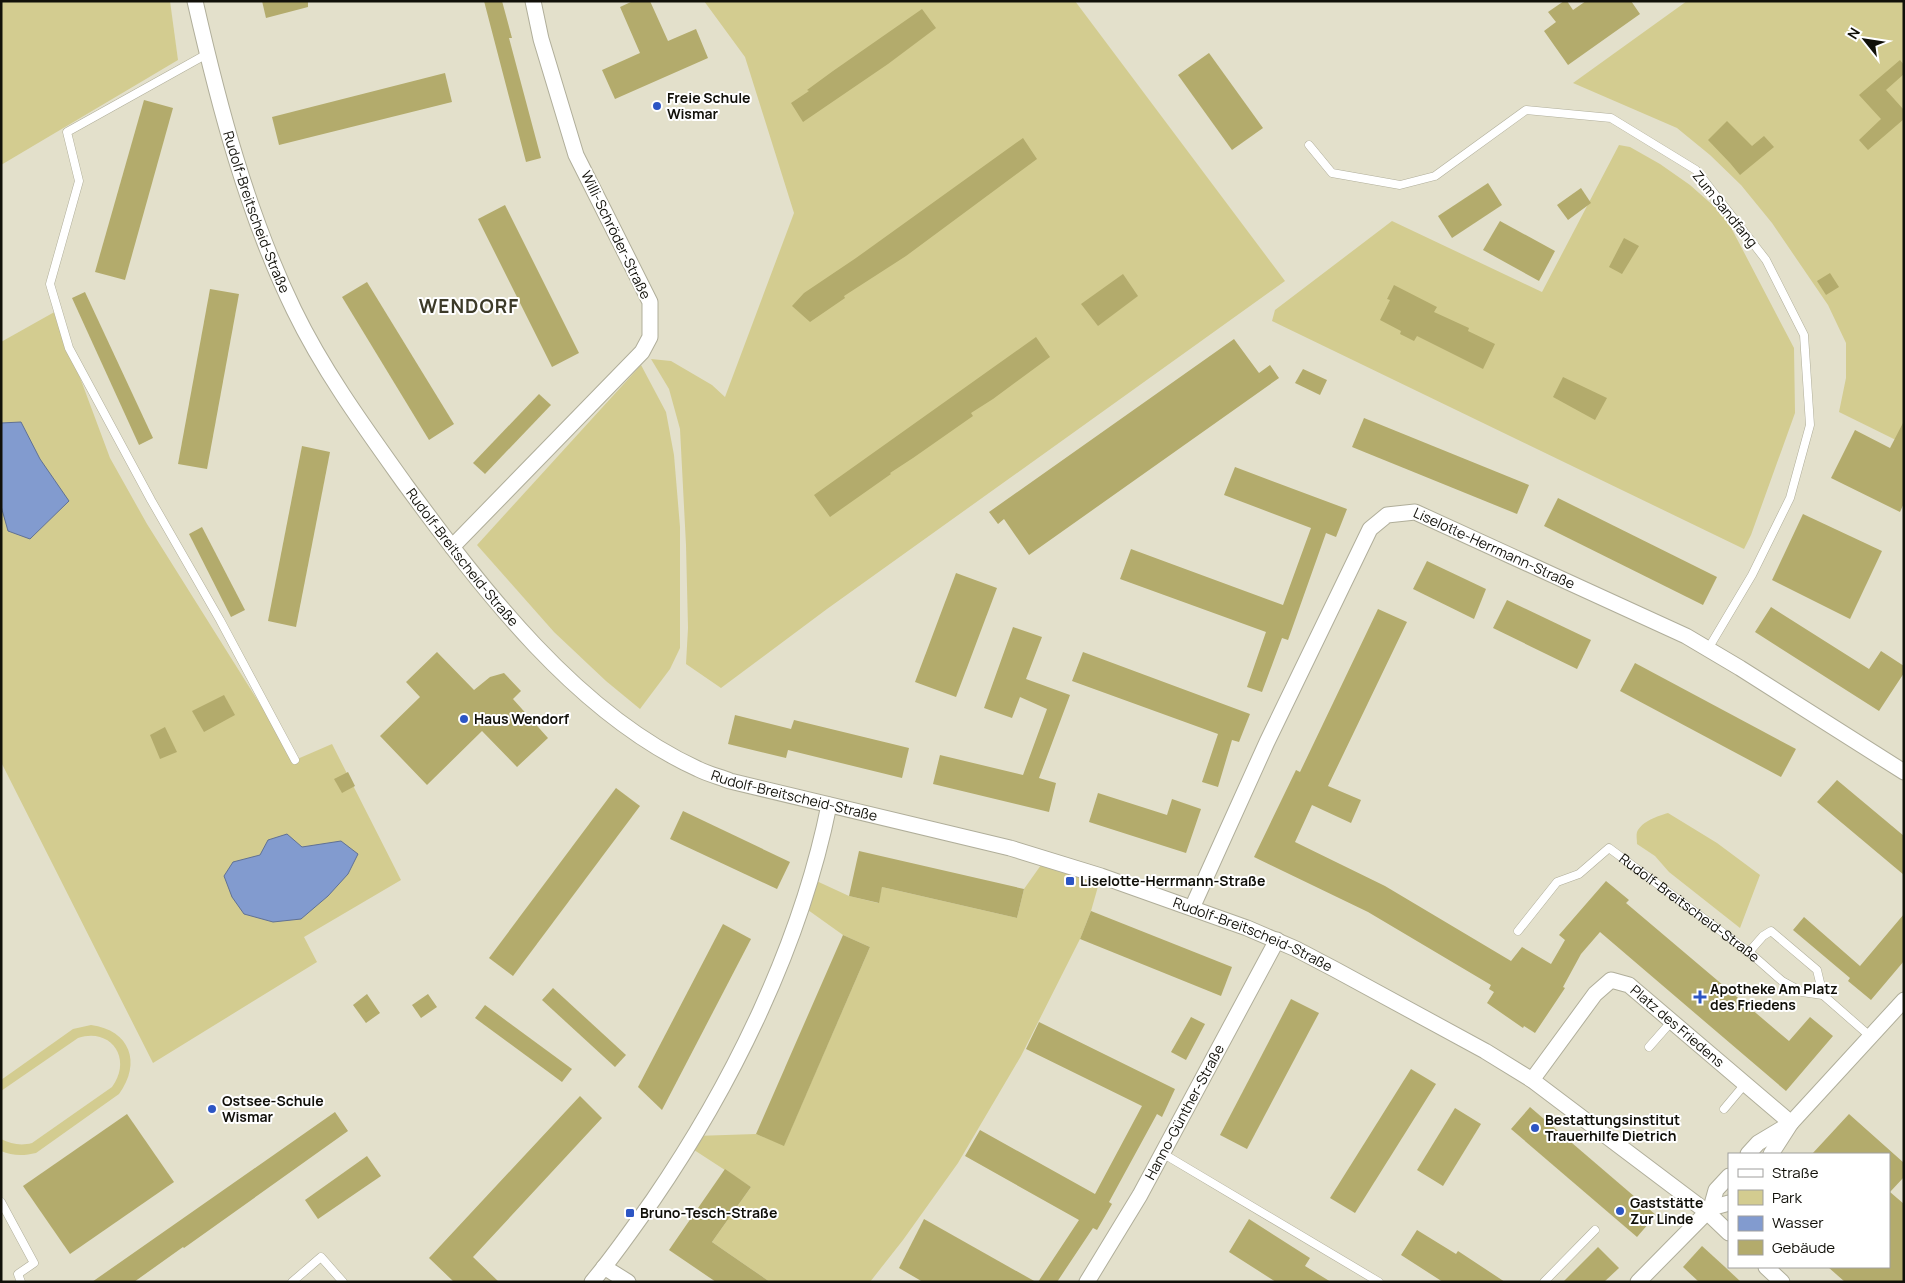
<svg xmlns="http://www.w3.org/2000/svg" width="1905" height="1283" font-family="Manrope,sans-serif">
	<style>
		.green { fill: #d3cc90 }
		.water { fill: #829bcf; stroke: #607194 }
		.building { fill: #b3ab6c }
		.lines { fill: none; stroke-linecap: round; stroke-linejoin: round }
		.lane-casing { stroke: #b0ae9a; stroke-width: 9 }
		.street-casing { stroke: #b0ae9a; stroke-width: 17 }
		.lane { stroke: #fff; stroke-width: 8 }
		.street { stroke: #fff; stroke-width: 15 }
		.poi-dot { fill: #2c55c4; stroke: #fff; stroke-width: 2 }
		.labels { text-anchor: middle; stroke-width: 4; stroke-linejoin: round; paint-order: stroke }
		.poi-label { font-size: 14px; font-weight: bold; fill: #111009; stroke: #fff; text-anchor: start }
		.street-label { font-size: 14px; fill: #111009; stroke: #fff }
		.district-label { font-size: 19px; font-weight: bold; letter-spacing: 1px; fill: #3c3a29; stroke: #fff }
	</style>
	<rect width="100%" height="100%" fill="#e3e0cb"/>
	<g class="green">
		<path d="M1,1H170L178,60L1,165Z"/>
		<path d="M704,1H1075L1285,281L827,609L721,688L686,664L688,628L686,545L680,429L669,389L651,359L671,361L712,385L725,397L794,213L745,57Z"/>
		<path d="M1687,1H1904V444L1839,412L1846,378V343L1828,305L1772,223L1741,185L1710,155L1677,128L1573,83Z"/>
		<path d="M1619,145L1630,147L1660,164L1690,185L1725,216L1794,348L1795,413L1751,535L1744,549L1272,321L1275,310L1392,221L1542,292Z"/>
		<path d="M58,310L69,348L110,458L147,524L295,760L332,744L401,880L304,937L317,962L153,1063L1,762V342Z"/>
		<path d="M641,365L666,412L674,455L680,527V648L670,669L640,709L606,681L554,632L477,545Z"/>
		<path d="M1668,813L1717,843L1760,875L1740,928L1669,872L1655,856L1637,844C1637,840 1636,835 1637,832C1642,821 1658,816 1668,813Z"/>
		<path d="M1046,858L1101,876L1091,911L1080,939L1021,1056L958,1163L903,1240L870,1282H770L712,1242L751,1187L688,1146L695,1136L756,1134L784,1145L870,947L843,935L801,905L810,878L849,896L878,903L882,887L1017,918L1024,889Z"/>
		<path d="M91,1025C130,1030 142,1063 119,1094L36,1153C24,1156 12,1156 1,1151V1139C11,1144 21,1146 32,1143L112,1087C133,1059 111,1027 78,1038L1,1091V1080L73,1029Z"/>
	</g>
	<g class="water">
		<path d="M21,422L40,459L69,501L30,539L8,531L1,506V423Z"/>
		<path d="M287,834L302,847L341,841L358,854L348,874L328,896L301,919L273,922L244,914L232,897L224,876L233,862L260,855L268,840Z"/>
	</g>
	<g class="building">
		<path d="M262,1H308V7L266,18Z"/>
		<path d="M484,1H502L512,38H509L541,158L526,162Z"/>
		<path d="M633,1H650L668,41L696,29L708,58L615,99L602,70L640,53L620,7Z"/>
		<path d="M1564,1H1567L1573,10L1586,1H1631L1640,14L1568,65L1544,31L1556,22L1548,12Z"/>
		<path d="M922,9L936,28L888,64L803,122L791,103L809,91L807,90L833,71Z"/>
		<path d="M1209,53L1263,128L1232,150L1178,75Z"/>
		<path d="M1900,60L1904,65V74L1886,90L1904,110V119L1868,150L1859,140L1881,119L1859,95Z"/>
		<path d="M445,73L452,102L279,145L272,117Z"/>
		<path d="M144,100L173,108L125,280L95,272Z"/>
		<path d="M1727,121L1752,146L1764,136L1774,147L1740,175L1730,163L1708,140Z"/>
		<path d="M1023,138L1037,159L906,256L844,296L845,298L810,322L792,306L804,293L856,258Z"/>
		<path d="M1488,183L1502,205L1452,238L1438,216Z"/>
		<path d="M1581,188L1591,203L1568,220L1557,205Z"/>
		<path d="M505,205L579,353L552,367L478,219Z"/>
		<path d="M1500,221L1555,251L1539,281L1483,250Z"/>
		<path d="M1624,238L1639,246L1622,274L1609,267Z"/>
		<path d="M1830,273L1839,287L1826,295L1817,281Z"/>
		<path d="M1123,274L1138,296L1098,326L1081,304Z"/>
		<path d="M367,282L454,424L429,440L342,297Z"/>
		<path d="M1394,285L1437,307L1434,312L1469,328L1468,331L1495,344L1483,369L1417,336L1414,341L1400,334L1401,331L1380,320L1390,300L1387,299Z"/>
		<path d="M210,289L239,294L207,469L178,464Z"/>
		<path d="M85,292L153,438L139,445L72,298Z"/>
		<path d="M1036,337L1050,357L993,399L971,413L973,416L913,458L890,473L891,474L830,517L814,495Z"/>
		<path d="M1234,339L1259,373L1270,365L1279,378L1029,555L1004,519L998,524L989,512Z"/>
		<path d="M1303,369L1327,380L1320,395L1295,383Z"/>
		<path d="M1563,377L1607,398L1595,420L1553,397Z"/>
		<path d="M539,394L551,405L485,474L473,463Z"/>
		<path d="M1364,418L1529,485L1517,514L1352,447Z"/>
		<path d="M1904,421V503L1900,512L1831,478L1855,430L1890,448Z"/>
		<path d="M302,446L330,452L296,627L268,621Z"/>
		<path d="M1235,467L1347,509L1336,537L1326,533L1288,640L1282,638L1262,692L1247,687L1266,632L1120,579L1131,549L1283,605L1311,528L1224,495Z"/>
		<path d="M1558,498L1717,577L1703,605L1544,526Z"/>
		<path d="M1803,514L1882,551L1850,619L1772,580Z"/>
		<path d="M202,527L245,610L231,617L189,534Z"/>
		<path d="M1427,561L1486,589L1474,619L1413,589Z"/>
		<path d="M956,573L997,588L956,697L915,682Z"/>
		<path d="M1507,600L1591,640L1577,669L1493,628Z"/>
		<path d="M1771,607L1869,669L1881,651L1904,666V673L1879,711L1755,632Z"/>
		<path d="M1378,609L1407,622L1328,786L1361,800L1351,823L1312,805L1295,842L1385,886L1511,961L1522,947L1551,964L1565,940L1559,935L1606,881L1629,900L1626,903L1789,1041L1810,1017L1833,1036L1786,1091L1600,932L1581,954L1563,987L1565,988L1535,1033L1524,1026L1523,1028L1487,1003L1494,992L1489,989L1491,985L1368,912L1254,857L1296,770L1300,772Z"/>
		<path d="M1013,627L1042,637L1026,679L1070,695L1039,778L1056,783L1049,812L933,784L940,755L1023,775L1047,709L1020,697L1012,718L984,708Z"/>
		<path d="M437,652L474,690L490,677L504,673L521,691L513,699L548,738L517,767L482,731L427,785L380,736L420,697L406,682Z"/>
		<path d="M1083,652L1250,714L1239,742L1232,740L1218,787L1202,782L1218,734L1072,681Z"/>
		<path d="M1635,663L1796,749L1781,777L1620,691Z"/>
		<path d="M224,695L235,715L204,732L192,711Z"/>
		<path d="M735,715L791,729L794,720L909,748L902,778L788,750L786,758L728,744Z"/>
		<path d="M165,727L177,752L160,759L150,735Z"/>
		<path d="M348,772L355,786L342,793L334,779Z"/>
		<path d="M1837,780L1904,836V875L1817,802Z"/>
		<path d="M616,788L640,806L513,976L489,958Z"/>
		<path d="M1098,793L1167,815L1172,799L1201,809L1186,853L1089,822Z"/>
		<path d="M683,811L790,862L777,889L670,839Z"/>
		<path d="M859,851L1024,889L1017,918L882,887L879,903L849,896Z"/>
		<path d="M1091,911L1232,967L1221,996L1080,939Z"/>
		<path d="M1904,914V961L1871,1000L1848,981L1850,978L1793,930L1804,917L1860,966Z"/>
		<path d="M723,924L751,939L662,1110L638,1087Z"/>
		<path d="M843,935L870,947L784,1146L756,1134Z"/>
		<path d="M553,988L626,1055L615,1067L542,1000Z"/>
		<path d="M367,994L380,1013L366,1023L353,1005Z"/>
		<path d="M428,994L437,1007L421,1018L412,1005Z"/>
		<path d="M1291,999L1319,1013L1247,1149L1220,1135Z"/>
		<path d="M485,1005L572,1069L562,1082L475,1018Z"/>
		<path d="M1191,1017L1205,1024L1186,1060L1171,1052Z"/>
		<path d="M1039,1022L1175,1089L1162,1117L1157,1114L1109,1202L1112,1204L1097,1230L1093,1228L1057,1282H1038L1079,1220L965,1156L980,1130L1095,1194L1142,1106L1026,1049Z"/>
		<path d="M1411,1069L1436,1084L1355,1213L1330,1198Z"/>
		<path d="M580,1096L602,1118L473,1257L499,1282H454L429,1258Z"/>
		<path d="M1530,1107L1656,1215L1637,1237L1511,1129Z"/>
		<path d="M1455,1108L1481,1124L1443,1186L1417,1170Z"/>
		<path d="M335,1112L348,1131L184,1248L183,1247L134,1282H92Z"/>
		<path d="M127,1114L174,1182L70,1254L23,1186Z"/>
		<path d="M1849,1114L1904,1163V1177L1890,1192L1904,1204V1282H1845L1828,1267H1889V1154H1812Z"/>
		<path d="M367,1156L381,1176L318,1219L305,1200Z"/>
		<path d="M725,1169L751,1187L712,1242L770,1282H716L669,1250Z"/>
		<path d="M924,1219L1036,1282H923L899,1268Z"/>
		<path d="M1249,1219L1310,1258L1305,1266L1331,1282H1276L1229,1252Z"/>
		<path d="M1417,1230L1456,1254L1458,1251L1505,1282H1443L1401,1255Z"/>
		<path d="M1702,1246L1725,1267L1741,1282H1699L1683,1267Z"/>
		<path d="M1598,1247L1619,1268L1604,1282H1563Z"/>
	</g>
	<g class="lines">
		<defs>
			<g id="lane">
				<path d="M207,54L67,132L79,181L50,284L69,348L151,500L220,620L295,760"/>
				<path d="M1309,145L1332,173L1400,185L1435,176L1526,110L1611,118L1696,170L1766,260L1804,335L1810,425L1790,498L1752,575L1708,649"/>
				<path id="s1" d="M1518,931L1557,882L1579,874L1609,848L1749,952L1782,981L1802,992L1823,995L1871,1037"/>
				<path d="M1749,952L1763,936L1771,931L1817,970L1823,995"/>
				<path d="M1649,1047L1671,1022"/>
				<path d="M1724,1109L1745,1084"/>
				<path d="M1162,1153L1379,1282"/>
				<path d="M1,1202L34,1263L18,1274L21,1282"/>
				<path d="M292,1282L321,1257L343,1282"/>
				<path d="M1544,1282L1595,1230"/>
			</g>
			<g id="street">
				<path id="s2" d="M195,1C219,106 247,213 294,310C324,372 365,428 405,484C482,589 577,714 698,769C708,774 720,777 730,781L1010,848L1101,876L1247,928L1296,949L1336,970L1485,1051L1532,1080L1707,1212L1729,1233"/>
				<path d="M452,547L642,352L650,337V302L576,155L541,39L533,1"/>
				<path id="s3" d="M1192,908L1267,742L1370,529L1387,515L1415,512L1686,636L1740,668L1904,772"/>
				<path id="s4" d="M1532,1080L1595,994L1611,980L1629,985L1791,1123"/>
				<path d="M1748,1154L1758,1143L1788,1125"/>
				<path d="M1771,1154L1791,1123L1904,1000"/>
				<path d="M1711,1208L1729,1203"/>
				<path d="M604,1267L628,1282"/>
				<path d="M1766,1267L1782,1282"/>
				<path d="M592,1282C614,1256 633,1228 653,1200C733,1083 801,944 829,805"/>
				<path id="s5" d="M1087,1282L1140,1195L1277,940"/>
				<path d="M1638,1282L1711,1208L1716,1190L1729,1176"/>
			</g>
		</defs>
		<use href="#lane" class="lane-casing"/>
		<use href="#street" class="street-casing"/>
		<use href="#lane" class="lane"/>
		<use href="#street" class="street"/>
	</g>
	<g class="poi-dot">
		<circle cx="657" cy="106" r="5"/>
		<circle cx="464" cy="719" r="5"/>
		<rect x="1065" y="876" width="10" height="10" rx="2.5"/>
		<path d="M1697.5 989.5h5v5h5v5h-5v5h-5v-5h-5v-5h5z"/>
		<circle cx="212" cy="1109" r="5"/>
		<circle cx="1535" cy="1128" r="5"/>
		<circle cx="1620" cy="1211" r="5"/>
		<rect x="625" y="1208" width="10" height="10" rx="2.5"/>
	</g>
	<g class="labels">
		<g class="poi-label">
			<text x="667" y="103">Freie Schule<tspan x="667" dy="16">Wismar</tspan></text>
			<text x="474" y="724">Haus Wendorf</text>
			<text x="1080" y="886">Liselotte-Herrmann-Straße</text>
			<text x="1710" y="994">Apotheke Am Platz<tspan x="1710" dy="16">des Friedens</tspan></text>
			<text x="222" y="1106">Ostsee-Schule<tspan x="222" dy="16">Wismar</tspan></text>
			<text x="1545" y="1125">Bestattungsinstitut<tspan x="1545" dy="16">Trauerhilfe Dietrich</tspan></text>
			<text x="1630" y="1208">Gaststätte<tspan x="1630" dy="16">Zur Linde</tspan></text>
			<text x="640" y="1218">Bruno-Tesch-Straße</text>
		</g>
		<g class="street-label">
			<text transform="translate(1725 209) rotate(51)" y="5">Zum Sandfang</text>
			<text dy="5" stroke="none"><textPath href="#s2" startOffset="220">Rudolf-Breitscheid-Straße</textPath></text>
			<text transform="translate(616 235) rotate(64)" y="5">Willi-Schröder-Straße</text>
			<text dy="5" stroke="none"><textPath href="#s3" startOffset="556">Liselotte-Herrmann-Straße</textPath></text>
			<text dy="5" stroke="none"><textPath href="#s2" startOffset="625">Rudolf-Breitscheid-Straße</textPath></text>
			<text dy="5" stroke="none"><textPath href="#s2" startOffset="1045">Rudolf-Breitscheid-Straße</textPath></text>
			<text dy="5" stroke="none"><textPath href="#s1" startOffset="226">Rudolf-Breitscheid-Straße</textPath></text>
			<text dy="5" stroke="none"><textPath href="#s2" startOffset="1525">Rudolf-Breitscheid-Straße</textPath></text>
			<text dy="5" stroke="none"><textPath href="#s4" startOffset="210">Platz des Friedens</textPath></text>
			<text dy="5" stroke="none"><textPath href="#s5" startOffset="196">Hanno-Günther-Straße</textPath></text>
		</g>
		<g class="district-label">
			<text x="469" y="313">WENDORF</text>
		</g>
	</g>
	<rect width="1905" height="1283" fill="none" stroke="#111009" stroke-width="5"/>
	<rect x="1728" y="1153" width="162" height="115" fill="#ffffff" stroke="#a09f9d"/>
	<rect x="1738" y="1169" width="25" height="8" fill="#ffffff" stroke="#a09f9d"/>
	<text x="1772" y="1178" font-size="15" fill="#111009">Straße</text>
	<rect x="1738" y="1190" width="25" height="15" fill="#d3cc90" stroke="#a09f9d"/>
	<text x="1772" y="1203" font-size="15" fill="#111009">Park</text>
	<rect x="1738" y="1216" width="25" height="15" fill="#829bcf" stroke="#a09f9d"/>
	<text x="1772" y="1228" font-size="15" fill="#111009">Wasser</text>
	<rect x="1738" y="1240" width="25" height="15" fill="#b3ab6c" stroke="#a09f9d"/>
	<text x="1772" y="1253" font-size="15" fill="#111009">Gebäude</text>
	<g transform="translate(1865 40) rotate(300)" stroke="#ffffff" stroke-width="4" paint-order="stroke">
	<path d="M0-4L9 19L0 12L-9 19Z" fill="#111009"/>
	<text y="-8" font-size="14" font-weight="bold" text-anchor="middle" fill="#111009">N</text>
	</g>
</svg>
